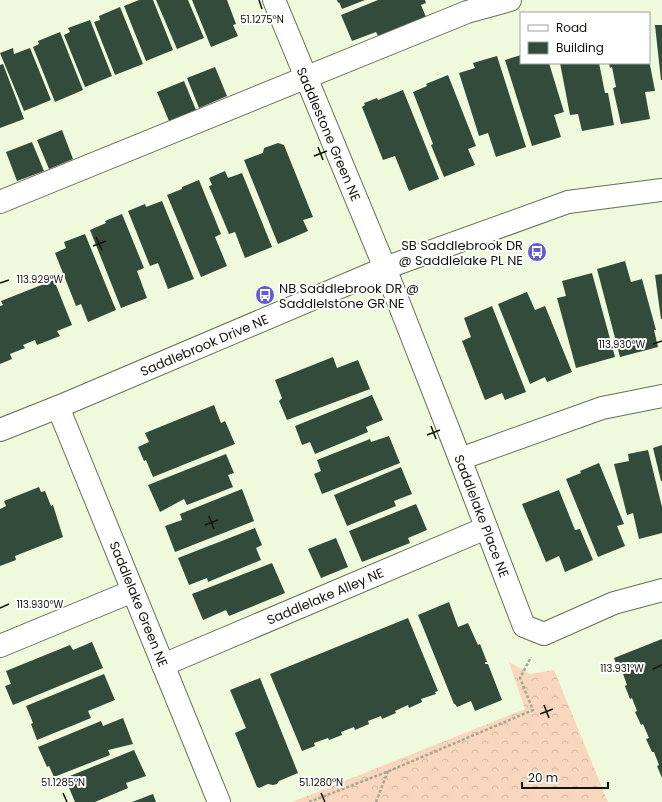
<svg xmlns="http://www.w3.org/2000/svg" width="662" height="802" font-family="Poppins,sans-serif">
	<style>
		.forest { fill: url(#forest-crowns) }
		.building { fill: #324b3a }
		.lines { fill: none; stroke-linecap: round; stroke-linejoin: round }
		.minor-casing { stroke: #666f54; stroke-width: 24 }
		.path { stroke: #a1a892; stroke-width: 2.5; stroke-dasharray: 3 2; stroke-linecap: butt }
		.minor { stroke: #fff; stroke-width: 22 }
		.ticks { fill: none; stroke: #11140a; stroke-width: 1.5 }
		.labels { text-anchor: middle; stroke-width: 4; stroke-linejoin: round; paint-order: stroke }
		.street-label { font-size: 13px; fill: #11140a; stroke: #fff }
		.poi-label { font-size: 13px; fill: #11140a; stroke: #fff; text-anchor: end }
		.ticks-label { font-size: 10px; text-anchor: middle; fill: #11140a; stroke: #fff; stroke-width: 4; stroke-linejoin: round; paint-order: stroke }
	</style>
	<defs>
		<pattern id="forest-crowns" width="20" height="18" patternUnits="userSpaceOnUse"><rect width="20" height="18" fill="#f9d7be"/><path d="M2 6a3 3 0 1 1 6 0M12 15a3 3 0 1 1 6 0" fill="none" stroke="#d4b8a2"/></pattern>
	</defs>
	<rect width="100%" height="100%" fill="#eff9db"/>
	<path class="forest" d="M509,662L530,674L554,670L608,802H292L525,709Z"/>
	<g class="building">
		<path d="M139,0H153L173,50L146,61L124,6Z"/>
		<path d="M156,0H188L204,38L177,49Z"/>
		<path d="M192,0H227L236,24L233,25L238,36L211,47Z"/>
		<path d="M337,0H365L342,9L339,2L338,3Z"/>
		<path d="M378,0H425L426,3L421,5L426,17L378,36L376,32L352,41L341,15Z"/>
		<path d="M120,7L143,64L115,75L94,22L100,20L99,16Z"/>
		<path d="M90,20L112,76L85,87L64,35L70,32L68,28Z"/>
		<path d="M655,25H662V80H661Z"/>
		<path d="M60,32L83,90L55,102L33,47L39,44L38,41Z"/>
		<path d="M13,48L14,54L30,48L51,100L24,111L0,53Z"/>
		<path d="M521,55V63H549L564,112L554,115L561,137L532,146L505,60Z"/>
		<path d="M497,56L526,147L496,157L488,133L479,136L459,73L475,68L473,63Z"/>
		<path d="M649,60L655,91L645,92L650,119L621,124L613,88L616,87L612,67L610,68L609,63H649Z"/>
		<path d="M560,63H599L605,93H608L614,125L582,131L578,114L570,115Z"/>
		<path d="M3,64L24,119L0,128V65Z"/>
		<path d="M215,67L227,96L199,108L187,78Z"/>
		<path d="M448,75L476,146L468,149L475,165L444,177L431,145L433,144L413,92L427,86L426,84Z"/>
		<path d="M184,81L196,110L169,121L157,92Z"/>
		<path d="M403,90L439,179L409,191L395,156L383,160L362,107L365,105L364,103L377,98L378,100Z"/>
		<path d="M62,130L73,159L49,169L37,140Z"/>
		<path d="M32,142L44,171L17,181L6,152Z"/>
		<path d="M278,143L284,145L313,217L303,220L308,231L278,244L244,160L263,153L264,148Z"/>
		<path d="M225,171L228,178L242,173L272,247L245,258L235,232L229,234L209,186L212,185L209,178Z"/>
		<path d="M199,180L221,234L215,237L227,266L201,277L167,195L182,189V187Z"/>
		<path d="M162,201L194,279L168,289L158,263L150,266L128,211L145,204L146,207Z"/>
		<path d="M122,214L144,268L137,271L147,298L121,308L90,230L106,223L105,221Z"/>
		<path d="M85,234L116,310L88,322L81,304L76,306L55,253L66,248L64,242Z"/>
		<path d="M625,261L631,282L642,279L656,330H654L658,347L620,357L597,269Z"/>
		<path d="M592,273L615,357L576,368L557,298L566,296L562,281Z"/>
		<path d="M662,274V319H661L655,275Z"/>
		<path d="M54,280L72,325L57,331L60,336L37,345L35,340L23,345L25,348L10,354L12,359L0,364V306L3,305L1,301Z"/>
		<path d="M527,292L535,310L545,306L572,372L547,382L545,377L530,384L498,304Z"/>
		<path d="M492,306L526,392L505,400L502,393L485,400L462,341L471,337L464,318Z"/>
		<path d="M333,357L337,368L358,360L370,389L287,420L279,401L282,398L275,380Z"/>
		<path d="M372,395L383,420L366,427L368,432L315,454L310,442L302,445L295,426Z"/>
		<path d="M214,405L221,423L225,421L235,444L153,477L146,460L144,461L138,447L149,442L145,433Z"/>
		<path d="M389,436L400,463L322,494L314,474L321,471L317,460L370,439L371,442Z"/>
		<path d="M662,445V481H661L653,448Z"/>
		<path d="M648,450L662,507V533L639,539L633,513L627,515L614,464L629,461L628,454Z"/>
		<path d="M226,454L234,473L228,475L233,487L187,505L184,499L160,512L148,485Z"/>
		<path d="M599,463L624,524L617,526L625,546L598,557L566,479L581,473L580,471Z"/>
		<path d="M401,467L412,494L394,501L396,506L347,526L334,495Z"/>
		<path d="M39,487L41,492L45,491L51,506L53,505L63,537L15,556L16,560L0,566V509L6,506L4,501Z"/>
		<path d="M242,489L254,521L175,552L165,526L182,520L180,514Z"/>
		<path d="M559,490L575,530L580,529L593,560L565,572L559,556L546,562L522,504Z"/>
		<path d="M416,504L427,530L408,538L410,543L362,562L349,531Z"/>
		<path d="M255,528L262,545L256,548L261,560L208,582L207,578L189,585L178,558Z"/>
		<path d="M336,538L348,567L321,578L308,549Z"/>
		<path d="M272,563L285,593L229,616L226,610L203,620L192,594Z"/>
		<path d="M449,602L458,627L468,623L478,645L480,644L487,662H485V664H488L502,700L475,711L471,701L457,707L455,704H454L418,615Z"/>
		<path d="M408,618L438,691L435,692L436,694L421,699L422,702L409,708L408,705L395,711L396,713L382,719L381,716L368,721L369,724L355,730L354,727L341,732L342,735L329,740L328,738L314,743L315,746L302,751L270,674Z"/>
		<path d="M662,639V778L657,766L659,765L654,752H652L646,739L649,738L643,724L641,725L635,712L637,711L632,698L630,699L625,686L627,685L622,671L619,672L614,658Z"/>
		<path d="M92,642L103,668L13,705L5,686L11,684L6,671L70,645L73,650Z"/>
		<path d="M104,674L115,700L88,711L91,718L37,740L31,724L33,723L26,706Z"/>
		<path d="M260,678L298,773L279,781L277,784L273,785L268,784L259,788L258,787H257L235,733L246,728L230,690Z"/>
		<path d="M123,718L133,744L108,750L110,755L54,777L49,766L47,767L38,747L101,721L103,726Z"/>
		<path d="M134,750L146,776L126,783L128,788L95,802H75L65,778Z"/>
		<path d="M153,794L156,802H132Z"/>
	</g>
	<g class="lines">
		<defs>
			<g id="minor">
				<path d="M274,0L385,268L460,459L524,626L544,634L614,603L662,590"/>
				<path d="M0,202L467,12L510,0"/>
				<path d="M58,407L219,802"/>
				<path d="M0,430L58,407L385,268L568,202L662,190"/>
				<path d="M460,459L602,408L662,396"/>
				<path d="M0,646L133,591"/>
				<path d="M163,665L486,528"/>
			</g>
		</defs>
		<use href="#minor" class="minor-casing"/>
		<g class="path">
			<path d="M309,802L389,771L533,710L520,678L531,657"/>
			<path d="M376,802L388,771"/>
		</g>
		<use href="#minor" class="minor"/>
	</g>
	<path class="ticks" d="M259,0L262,9M318,147L323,160M314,156L327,151M96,237L102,250M93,246L106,241M0,283L9,280M653,344L662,341M431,426L436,439M427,435L440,430M209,516L214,529M205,525L218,520M0,608L9,604M653,669L662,665M544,705L549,718M540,714L553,709M63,793L67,802M321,793L325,802"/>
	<defs>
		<symbol id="bus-disc" viewBox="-11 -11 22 22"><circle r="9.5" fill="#645ad3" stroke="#fff"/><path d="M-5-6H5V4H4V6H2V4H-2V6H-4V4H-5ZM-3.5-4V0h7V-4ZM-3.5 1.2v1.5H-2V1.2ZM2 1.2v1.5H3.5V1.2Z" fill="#fff"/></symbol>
	</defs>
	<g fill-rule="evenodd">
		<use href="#bus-disc" x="526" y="241" width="22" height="22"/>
		<use href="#bus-disc" x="254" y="284" width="22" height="22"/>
	</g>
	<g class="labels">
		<g class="street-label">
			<text transform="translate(329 134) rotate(67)" y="5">Saddlestone Green NE</text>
			<text transform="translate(204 345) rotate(-23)" y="5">Saddlebrook Drive NE</text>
			<text transform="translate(482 516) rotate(69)" y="5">Saddlelake Place NE</text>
			<text transform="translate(325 596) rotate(-23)" y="5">Saddlelake Alley NE</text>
			<text transform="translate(139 604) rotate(68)" y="5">Saddlelake Green NE</text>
		</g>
		<g class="poi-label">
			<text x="523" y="250">SB Saddlebrook DR<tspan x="523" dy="15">@ Saddlelake PL NE</tspan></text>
			<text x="279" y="293" text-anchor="start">NB Saddlebrook DR @<tspan x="279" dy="15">Saddlelstone GR NE</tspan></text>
		</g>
	</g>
	<g class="ticks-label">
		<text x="262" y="23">51.1275°N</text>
		<text x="40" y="283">113.929°W</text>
		<text x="622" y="348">113.930°W</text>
		<text x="40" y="608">113.930°W</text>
		<text x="622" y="672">113.931°W</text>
		<text x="63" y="786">51.1285°N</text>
		<text x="321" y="786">51.1280°N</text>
	</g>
	<rect x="520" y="12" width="130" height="52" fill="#ffffff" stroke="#a0a19d"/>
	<rect x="528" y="25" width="20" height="6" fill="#ffffff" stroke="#a0a19d"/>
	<text x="556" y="32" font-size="12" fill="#11140a">Road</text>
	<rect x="528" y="42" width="20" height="12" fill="#324b3a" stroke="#a0a19d"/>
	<text x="556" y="52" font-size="12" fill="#11140a">Building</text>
	<path d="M522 782v6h86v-6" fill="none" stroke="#11140a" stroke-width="2"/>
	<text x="528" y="782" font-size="12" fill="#11140a" stroke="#ffffff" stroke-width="3" paint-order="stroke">20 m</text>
</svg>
